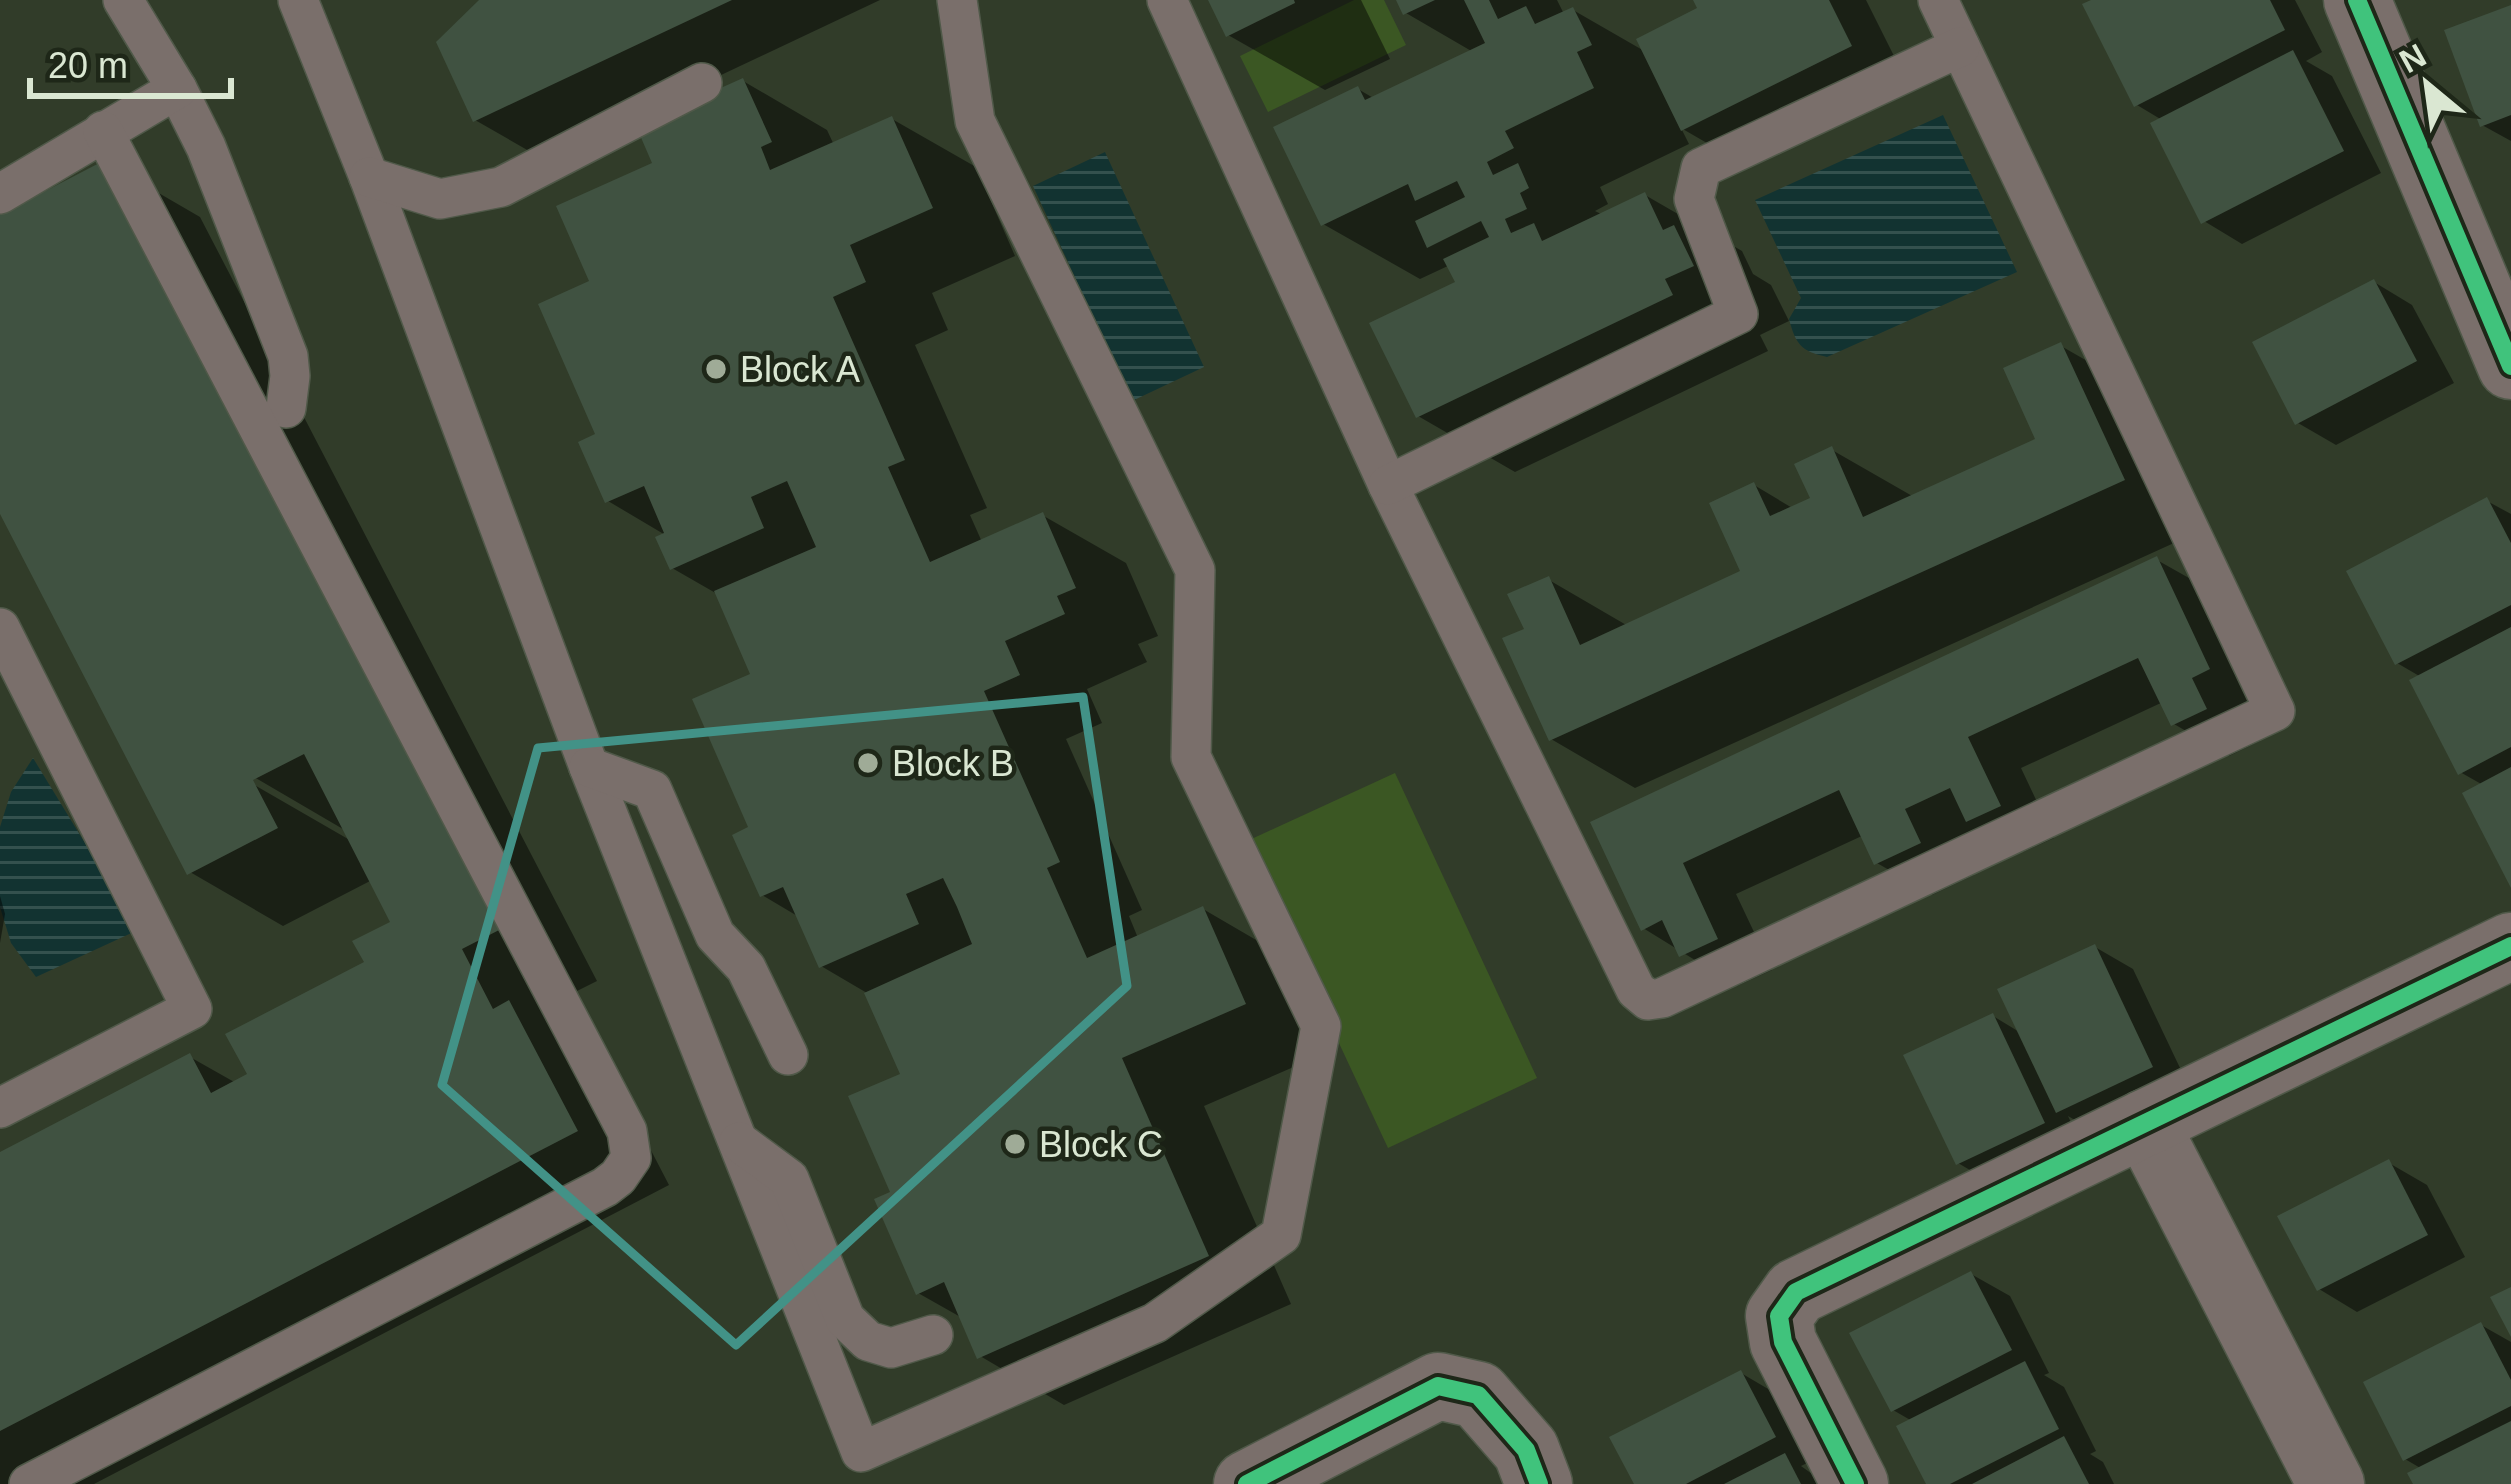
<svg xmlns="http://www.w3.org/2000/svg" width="2511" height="1484" font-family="Arial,sans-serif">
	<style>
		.garden { fill: #3b5723 }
		.water { fill: url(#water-rules) }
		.shadow { fill: #0007; fill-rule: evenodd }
		.building { fill: #405241 }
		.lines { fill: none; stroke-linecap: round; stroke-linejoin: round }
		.service-casing { stroke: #505949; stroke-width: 42 }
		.minor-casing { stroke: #505949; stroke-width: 69 }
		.service { stroke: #7a6f6b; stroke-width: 39 }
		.minor { stroke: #7a6f6b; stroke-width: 66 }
		.cycleway-casing { stroke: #1e2718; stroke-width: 26 }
		.cycleway { stroke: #40c37c; stroke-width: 18 }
		.marked { fill: none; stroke: #429287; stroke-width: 9; stroke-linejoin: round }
		.poi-dot { fill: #9fab97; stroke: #1e2718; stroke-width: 4.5 }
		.labels { text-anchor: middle; stroke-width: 9; stroke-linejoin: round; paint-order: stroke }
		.poi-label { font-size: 36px; fill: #dae7d2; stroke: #1e2718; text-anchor: start }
	</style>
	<defs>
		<pattern id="water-rules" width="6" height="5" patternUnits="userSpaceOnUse" patternTransform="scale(3)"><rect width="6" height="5" fill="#123331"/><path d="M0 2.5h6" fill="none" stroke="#34514e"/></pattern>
	</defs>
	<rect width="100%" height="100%" fill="#313c29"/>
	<g class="garden">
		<path d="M1354,0H1384L1406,45L1268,112L1240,56Z"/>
		<path d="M1395,773L1537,1078L1388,1148L1245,842Z"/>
	</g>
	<g class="water">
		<path d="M1943,115L2017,272L1827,357C1801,351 1796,345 1789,319L1801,298L1755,200Z"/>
		<path d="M1105,152L1204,367L1132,401L1033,186Z"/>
		<path d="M33,758L138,930L36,977L11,943L0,907V827L11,792Z"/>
	</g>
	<g class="shadow">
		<path d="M484,0H880L543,159L475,120Z"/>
		<path d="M1212,0H1361L1390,59L1325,90L1228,35Z"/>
		<path d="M1399,0H1557L1564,14L1573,10L1646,52L1701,10L1696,0H1866L1905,78L1738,161L1681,128L1689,144L1600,187L1608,204L1595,211L1603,215L1645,195L1742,251L1753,274L1771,285L1789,321L1760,335L1768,351L1515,472L1418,416L1459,283L1450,265L1420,279L1323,224L1358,89L1375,99L1473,52L1406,13Z"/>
		<path d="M2098,0H2295L2322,52L2306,61L2332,76L2381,173L2242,244L2204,221L2162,120L2137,105Z"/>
		<path d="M2511,9V141L2482,125Z"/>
		<path d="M743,81L827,130L834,145L892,119L976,167L1015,256L932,293L948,330L915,345L987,508L970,515L982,542L1042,515L1126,563L1158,636L1138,644L1147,662L1087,689L1102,723L1066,739L1142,910L1129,916L1138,938L1203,909L1287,958L1328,1052L1204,1106L1291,1304L1064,1405L980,1356L964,1319L918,1293L894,1194L904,1076L867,993L821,966L799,917L762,895L752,829L754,675L719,595L672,568L667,536L608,501L599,435L592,283L656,164Z"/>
		<path d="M107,163L200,217L597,981L553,1003L603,1058L669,1185L94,1484H0V1155L190,1057L236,1083L251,1076L368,963L394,923L372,880L283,926L190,872L0,508L25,193L36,200ZM242,770L348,832V839L239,776Z"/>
		<path d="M2374,282L2412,305L2454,383L2336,445L2298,423Z"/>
		<path d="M2061,346L2145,394L2207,528L1635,788L1551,739L1528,630L1549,580L1628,626L1744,573L1754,485L1794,509L1814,499L1832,450L1914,497L2039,440Z"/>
		<path d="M2487,501L2511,514V882L2483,785L2460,772L2421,677L2397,663Z"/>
		<path d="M2157,560L2212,591L2263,701L2245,709L2260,741L2229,756L2174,724L2163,702L2021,768L2054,838L2023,852L1984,829L1958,840L1974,875L1932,895L1877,863L1864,835L1736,894L1772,970L1737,986L1643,928L1594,824Z"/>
		<path d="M0,896L5,914L0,943Z"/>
		<path d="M2095,947L2133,969L2190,1089L2097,1133L2068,1116L2082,1146L1997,1186L1958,1163L1993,1016L2021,1033Z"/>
		<path d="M2389,1163L2427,1185L2465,1257L2357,1312L2319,1289Z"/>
		<path d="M1971,1274L2010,1296L2049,1373L2044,1375L2064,1387L2096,1451L2090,1454L2103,1462L2114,1484H1929L1912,1421L1893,1410Z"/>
		<path d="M2481,1325L2511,1342V1484H2416L2422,1469L2405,1459Z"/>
		<path d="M1741,1373L1780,1396L1813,1460L1801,1466L1826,1484H1637Z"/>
	</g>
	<g class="building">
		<path d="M479,0H732L473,122L436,42Z"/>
		<path d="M1208,0H1294L1295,3L1226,37Z"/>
		<path d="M1396,0H1435L1403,15Z"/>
		<path d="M1464,0H1489L1498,19L1526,6L1535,24L1573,7L1592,45L1577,52L1594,88L1505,131L1514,148L1487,162L1493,175L1518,163L1529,188L1520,193L1527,209L1505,219L1511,233L1534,223L1542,241L1645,192L1663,230L1674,225L1694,266L1665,279L1673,295L1416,418L1369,323L1455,282L1443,259L1489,237L1481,221L1427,248L1415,221L1465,197L1457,181L1415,201L1408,184L1321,226L1273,127L1358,86L1365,100L1485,43Z"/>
		<path d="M1693,0H1829L1852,46L1681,131L1636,39L1697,8Z"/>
		<path d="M2091,0H2270L2285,30L2134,107L2082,4Z"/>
		<path d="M2511,5V115L2480,127L2444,30Z"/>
		<path d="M2293,50L2344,151L2201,224L2150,123Z"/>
		<path d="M743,78L772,142L761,147L770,170L892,116L933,208L850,245L866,282L833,297L905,460L888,467L930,562L1043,512L1076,588L1057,596L1065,614L1005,641L1020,675L984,691L1060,862L1047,868L1087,958L1203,906L1246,1004L1122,1058L1209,1256L977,1359L944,1282L916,1295L874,1199L890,1192L848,1096L900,1074L864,993L972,944L957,907L943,878L906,894L919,924L819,968L783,887L760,897L732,835L748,827L692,699L750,674L714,591L816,547L787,481L751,497L764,528L670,570L655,537L664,533L644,486L605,503L578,442L595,434L538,304L589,281L556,206L652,163L636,126Z"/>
		<path d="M107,159L505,927L462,949L493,1009L509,1000L578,1131L0,1431V1152L190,1053L211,1093L247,1074L225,1034L364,962L352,941L390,922L304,754L253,780L278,828L187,875L0,514V203L25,190L30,199Z"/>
		<path d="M2374,279L2417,361L2295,425L2252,342Z"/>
		<path d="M2061,342L2125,480L1549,741L1502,638L1524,629L1507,594L1549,576L1580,645L1740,571L1709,503L1754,482L1770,516L1810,498L1794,464L1832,446L1863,517L2035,439L2003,368Z"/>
		<path d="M2487,497L2511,543V605L2395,665L2346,571Z"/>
		<path d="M2157,556L2210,669L2192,678L2207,709L2171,726L2138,658L1968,737L2001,806L1966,822L1950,788L1905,809L1921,843L1874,865L1839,790L1683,863L1718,939L1679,957L1662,920L1641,931L1590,822Z"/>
		<path d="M2511,627V747L2458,775L2409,680Z"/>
		<path d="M2511,767V888L2462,793Z"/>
		<path d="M2095,944L2153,1067L2056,1113L1997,989Z"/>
		<path d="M1993,1013L2045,1123L1956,1165L1903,1055Z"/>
		<path d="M2389,1159L2428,1235L2317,1291L2277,1216Z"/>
		<path d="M1971,1271L2012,1350L1891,1412L1849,1333Z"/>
		<path d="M2511,1287V1337L2490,1297Z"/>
		<path d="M2481,1322L2511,1380V1406L2403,1461L2363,1382Z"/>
		<path d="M2025,1361L2059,1429L1950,1484H1926L1896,1426Z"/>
		<path d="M1741,1370L1776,1437L1686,1484H1634L1609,1437Z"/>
		<path d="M2511,1421V1484H2413L2407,1473Z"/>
		<path d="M2064,1436L2089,1484H1972Z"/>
		<path d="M1785,1453L1801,1484H1724Z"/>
	</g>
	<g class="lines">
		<defs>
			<g id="service">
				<path d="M298,0L369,177L589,767L861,1452L1155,1323L1281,1235L1321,1026L1191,757L1195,570L975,121L957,0"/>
				<path d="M1167,0L1388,485L1636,990L1648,1000L1662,998L2275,711L1938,0"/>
				<path d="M177,89L206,147L288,356L290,376L286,408"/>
				<path d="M369,177L440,199L501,187L702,83"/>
				<path d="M0,194L177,89L123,0"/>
				<path d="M1388,485L1738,314L1694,199L1701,168L1960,47"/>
				<path d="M0,628L192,1009L0,1108"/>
				<path d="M589,767L652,790L715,935L746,968L788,1055"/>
				<path d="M739,1142L789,1179L845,1319L868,1341L891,1348L933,1335"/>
				<path d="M29,1484L605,1187L618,1177L631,1158L627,1131L103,131"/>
			</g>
			<g id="minor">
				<path d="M2357,0L2511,366"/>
				<path d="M2145,1123L2331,1484"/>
				<path d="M1247,1484L1438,1386L1478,1395L1526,1450L1539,1484"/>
				<path d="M1855,1484L1783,1342L1779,1316L1796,1292L2511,946"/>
			</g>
		</defs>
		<use href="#service" class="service-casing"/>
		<use href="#minor" class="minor-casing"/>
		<use href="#service" class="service"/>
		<use href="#minor" class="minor"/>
		<defs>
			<g id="cycleway">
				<path d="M2357,0L2511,366"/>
				<path d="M1247,1484L1438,1386L1478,1395L1526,1450L1539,1484"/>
				<path d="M1855,1484L1783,1342L1779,1316L1796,1292L2511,946"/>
			</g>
		</defs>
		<use href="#cycleway" class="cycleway-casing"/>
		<use href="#cycleway" class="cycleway"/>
	</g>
	<path class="marked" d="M1083,697L1127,986L736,1345L442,1085L538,748Z"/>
	<g class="poi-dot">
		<circle cx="716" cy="369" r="12"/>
		<circle cx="868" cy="763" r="12"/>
		<circle cx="1015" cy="1144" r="12"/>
	</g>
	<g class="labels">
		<g class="poi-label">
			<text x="740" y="382">Block A</text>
			<text x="892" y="776">Block B</text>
			<text x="1039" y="1157">Block C</text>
		</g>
	</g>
	<g transform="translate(2427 84) rotate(331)" stroke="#1e2718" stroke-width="9" paint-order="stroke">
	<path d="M0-9L21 45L0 30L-21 45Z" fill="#dae7d2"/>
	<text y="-18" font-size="33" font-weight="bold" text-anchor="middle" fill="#dae7d2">N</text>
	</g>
	<path d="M30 78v18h201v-18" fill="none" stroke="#dae7d2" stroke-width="6"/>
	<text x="48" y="78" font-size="36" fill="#dae7d2" stroke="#1e2718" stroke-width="9" paint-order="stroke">20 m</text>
</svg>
